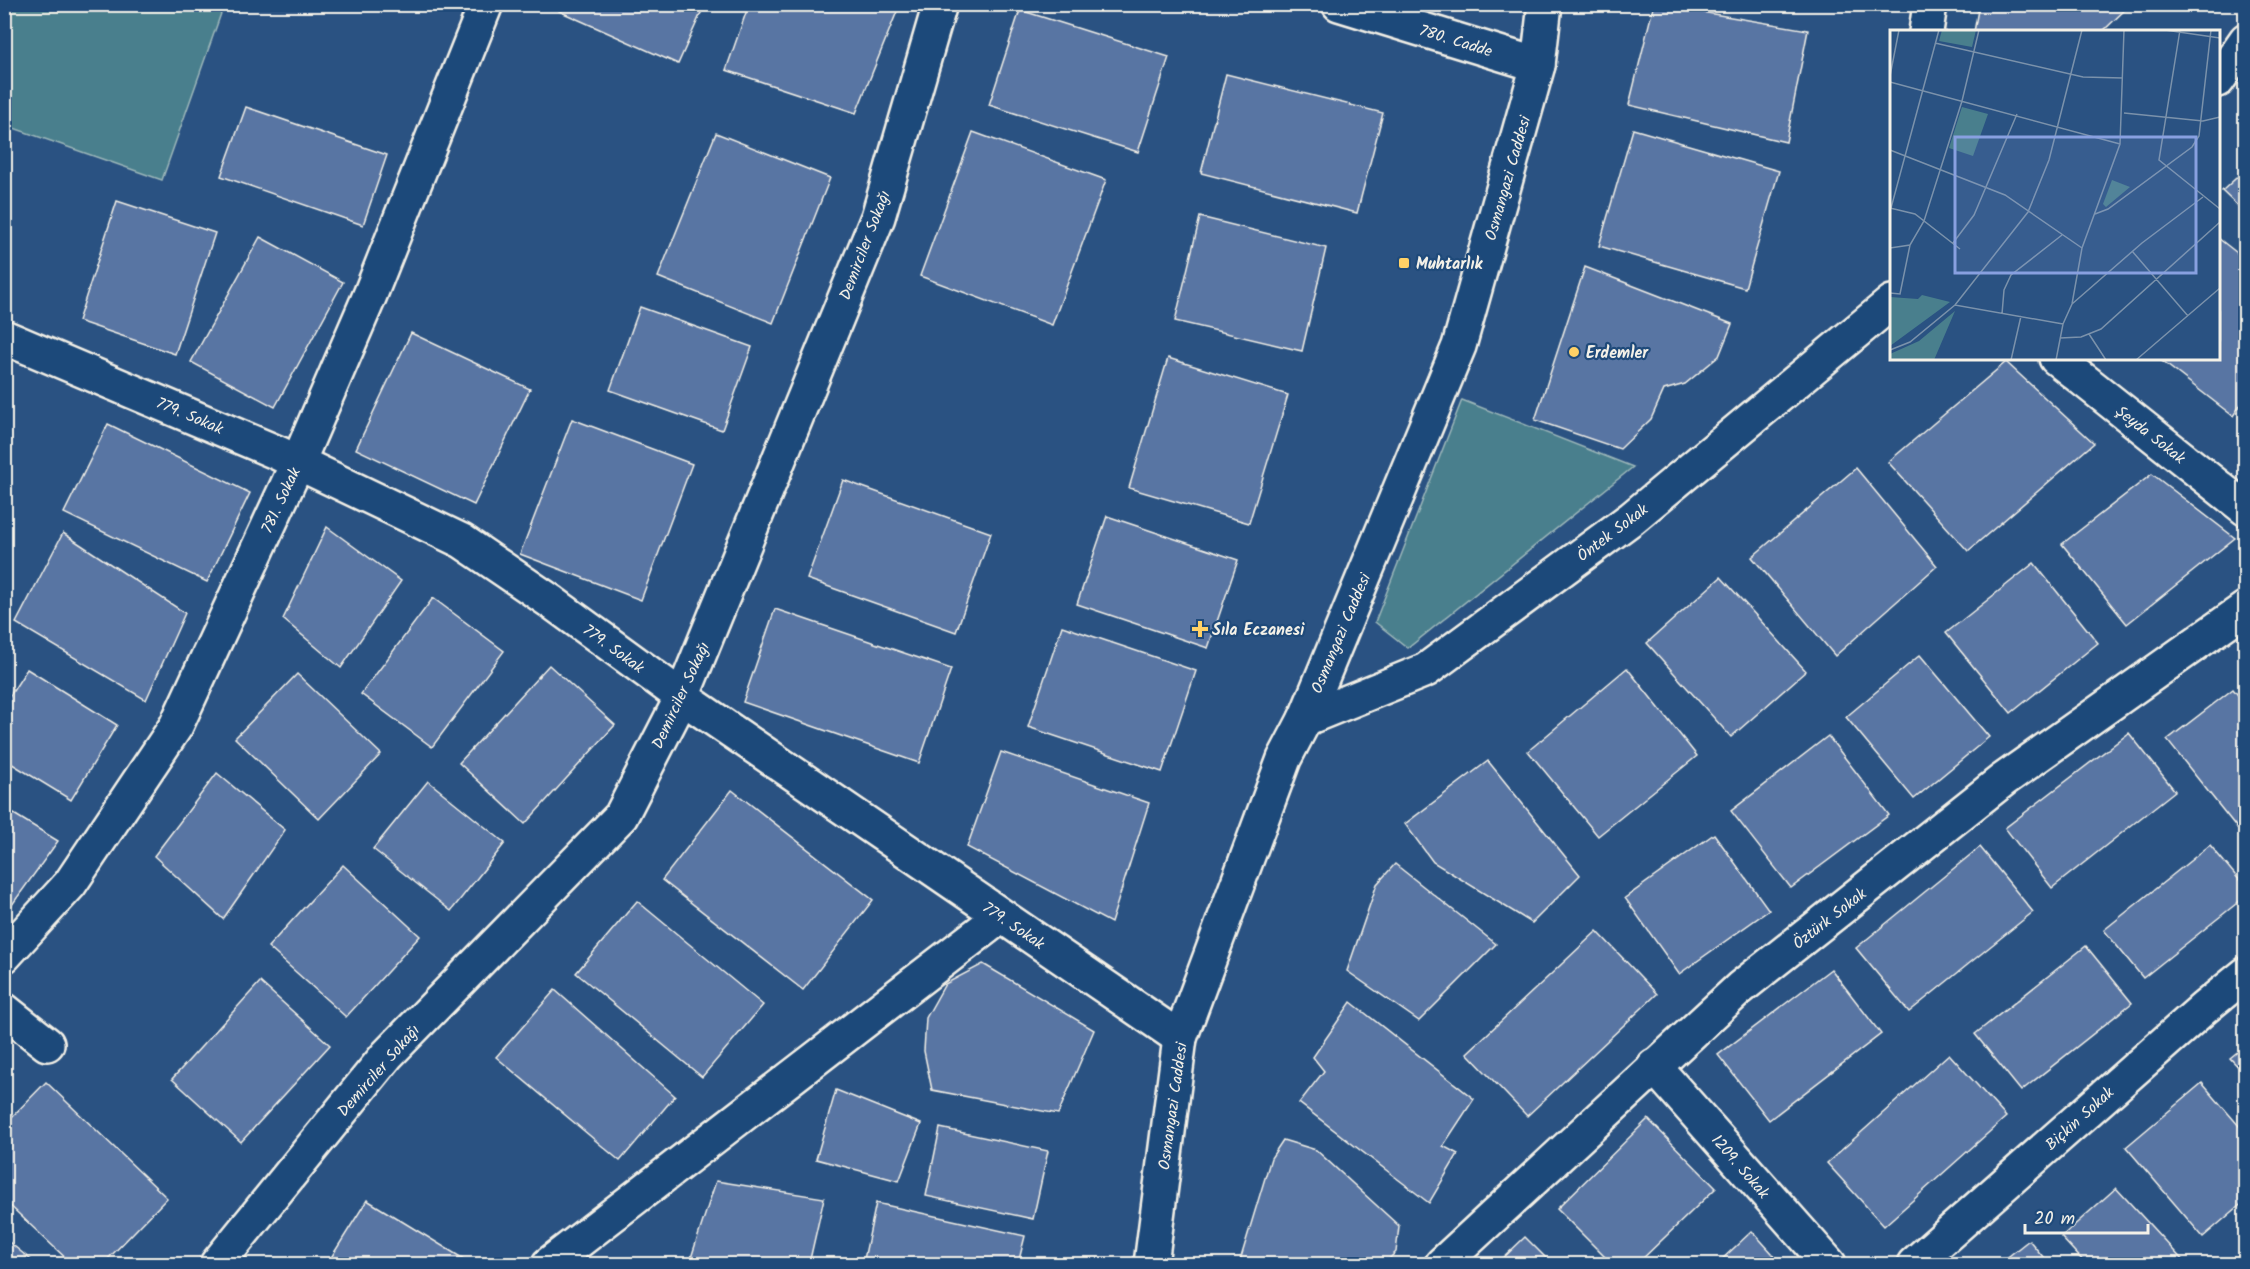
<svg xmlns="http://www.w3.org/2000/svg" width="2250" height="1269" font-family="Kalam,sans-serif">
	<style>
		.green { fill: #497f8d; stroke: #9eb8ba; stroke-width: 1.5 }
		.building { fill: #5874a3; stroke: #f4f1e8; stroke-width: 1.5 }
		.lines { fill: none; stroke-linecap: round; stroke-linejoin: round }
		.minor-casing { stroke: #f4f1e8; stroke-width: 38 }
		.tertiary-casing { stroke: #f4f1e8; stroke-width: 38 }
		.secondary-casing { stroke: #f4f1e8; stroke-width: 38 }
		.minor { stroke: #1f4a7a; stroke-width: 33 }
		.tertiary { stroke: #1f4a7a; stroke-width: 33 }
		.secondary { stroke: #1f4a7a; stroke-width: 33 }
		.poi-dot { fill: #ffd166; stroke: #1f4a7a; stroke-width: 2 }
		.labels { text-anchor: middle; stroke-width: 4.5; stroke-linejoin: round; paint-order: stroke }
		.street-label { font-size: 16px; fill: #f4f1e8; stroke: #1f4a7a }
		.poi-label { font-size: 16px; font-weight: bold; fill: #f4f1e8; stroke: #1f4a7a; text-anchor: start }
		.inset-road { fill: none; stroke: #7b92ab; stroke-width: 1.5 }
		.view { fill: #88a0e0; fill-opacity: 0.15; stroke: #88a0e0; stroke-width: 3 }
		.inset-edge { fill: none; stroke: #f4f1e8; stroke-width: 3 }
	</style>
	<rect width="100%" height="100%" fill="#2a5282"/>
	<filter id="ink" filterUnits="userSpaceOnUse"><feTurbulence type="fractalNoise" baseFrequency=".0167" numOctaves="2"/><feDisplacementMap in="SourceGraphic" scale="12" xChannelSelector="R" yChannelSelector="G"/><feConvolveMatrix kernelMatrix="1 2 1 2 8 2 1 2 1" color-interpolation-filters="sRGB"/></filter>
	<g filter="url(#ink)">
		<g class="green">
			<path d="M5,4L224,5L162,180L5,125Z"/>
			<path d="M1462,400L1633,467L1408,648L1375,622Z"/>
		</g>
		<g class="building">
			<path d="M561,4H705L678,64L559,11Z"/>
			<path d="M749,4H900L856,113L726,70Z"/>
			<path d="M1654,4L1808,30L1786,142L1629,105Z"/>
			<path d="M1979,4H2131L2102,32H1974Z"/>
			<path d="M1020,10L1169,57L1138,152L989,105Z"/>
			<path d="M1226,74L1383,113L1357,213L1201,173Z"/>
			<path d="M246,107L387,155L363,225L221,176Z"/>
			<path d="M1633,129L1779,171L1745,288L1599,246Z"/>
			<path d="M973,132L1106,180L1052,325L920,276Z"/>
			<path d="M716,133L830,178L773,323L658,277Z"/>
			<path d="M2246,169V214L2222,191Z"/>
			<path d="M117,201L215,233L175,354L78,321Z"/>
			<path d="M1200,217L1326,248L1302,351L1175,321Z"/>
			<path d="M260,237L343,282L275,407L191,362Z"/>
			<path d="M2218,238L2246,260V397L2233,416L2158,358H2218Z"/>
			<path d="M1585,267L1732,324L1719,356L1685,384L1664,390L1651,419L1620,449L1535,420Z"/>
			<path d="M640,307L752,347L722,430L610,390Z"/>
			<path d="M411,333L530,389L474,505L356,449Z"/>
			<path d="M1168,358L1288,395L1249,523L1129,488Z"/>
			<path d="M2006,362L2094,443L1968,551L1888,462Z"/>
			<path d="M572,419L692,464L641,600L520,554Z"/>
			<path d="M108,424L250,493L207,582L64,513Z"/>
			<path d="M1856,468L1937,566L1835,656L1752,557Z"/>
			<path d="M2152,474L2235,538L2127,624L2062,544Z"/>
			<path d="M843,480L991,533L956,632L807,579Z"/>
			<path d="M1107,516L1238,560L1208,648L1077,604Z"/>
			<path d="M327,527L401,581L341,668L283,619Z"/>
			<path d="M63,533L185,613L146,700L16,623Z"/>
			<path d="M2034,563L2098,643L2011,713L1946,633Z"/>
			<path d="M1721,577L1806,671L1731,737L1647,643Z"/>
			<path d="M433,598L504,651L432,747L361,694Z"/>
			<path d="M775,609L951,669L919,763L743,702Z"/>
			<path d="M1062,626L1196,671L1162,772L1028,727Z"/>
			<path d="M1920,655L1989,737L1914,799L1846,717Z"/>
			<path d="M549,665L615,725L525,824L459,763Z"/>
			<path d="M1627,668L1697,756L1598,836L1528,751Z"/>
			<path d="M27,669L117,725L71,800L4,759V705Z"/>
			<path d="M297,674L381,754L319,819L235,738Z"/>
			<path d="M2233,689L2246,705V839L2167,740Z"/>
			<path d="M2129,733L2175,791L2052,888L2005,828Z"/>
			<path d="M1828,736L1889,815L1791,888L1731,811Z"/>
			<path d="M1001,752L1149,803L1111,923L967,847Z"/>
			<path d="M1488,761L1580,875L1532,923L1433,862L1405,824Z"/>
			<path d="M217,773L285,830L223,919L154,856Z"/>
			<path d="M428,781L505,843L451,911L373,849Z"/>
			<path d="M732,790L873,900L803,990L662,880Z"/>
			<path d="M4,808L58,841L4,916Z"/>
			<path d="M1714,834L1769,910L1679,974L1625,898Z"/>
			<path d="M2210,845L2246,888V896L2143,978L2104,930Z"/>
			<path d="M1980,847L2033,912L1909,1012L1856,948Z"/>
			<path d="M1395,864L1496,944L1419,1021L1347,971L1377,884Z"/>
			<path d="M343,865L420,936L346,1017L268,947Z"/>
			<path d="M637,901L763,1005L702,1077L576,973Z"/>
			<path d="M1597,931L1657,994L1527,1116L1467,1053Z"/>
			<path d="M2086,946L2132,1003L2021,1091L1975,1034Z"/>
			<path d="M983,964L1094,1030L1058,1114L932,1090L924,1051L926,1018L945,984Z"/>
			<path d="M1831,969L1881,1034L1769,1120L1718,1055Z"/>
			<path d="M260,982L330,1045L241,1142L172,1079Z"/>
			<path d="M555,990L675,1096L620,1161L496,1057Z"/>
			<path d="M1351,1002L1474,1099L1443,1146L1458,1154L1429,1203L1299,1103L1324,1071L1313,1057Z"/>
			<path d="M2246,1045V1075L2230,1058Z"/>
			<path d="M1949,1054L2006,1117L1884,1226L1827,1163Z"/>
			<path d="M46,1082L167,1198L103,1264H72L4,1200V1125Z"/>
			<path d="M2202,1083L2246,1134V1200L2203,1237L2126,1147Z"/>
			<path d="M836,1090L921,1124L899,1181L816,1159Z"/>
			<path d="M1648,1119L1716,1188L1637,1264H1612L1557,1209Z"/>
			<path d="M940,1128L1048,1151L1033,1219L926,1196Z"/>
			<path d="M1283,1140L1316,1150L1399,1226L1396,1252L1384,1264H1239L1271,1158Z"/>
			<path d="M716,1181L824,1198L809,1264H689Z"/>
			<path d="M2116,1188L2186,1264H2086L2061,1237Z"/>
			<path d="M367,1200L472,1264H327Z"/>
			<path d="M876,1203L1025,1236L1018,1264H863Z"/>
			<path d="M1752,1231L1782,1264H1717Z"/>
			<path d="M1525,1237L1552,1264H1497Z"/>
			<path d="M4,1238L36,1264H4Z"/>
			<path d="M2029,1240L2049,1264H1999Z"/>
		</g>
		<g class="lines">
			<defs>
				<g id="minor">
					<path d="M1926,32L1930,4"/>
					<path d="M2218,80L2246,40"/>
					<path d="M4,337L278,453L462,541L553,603L682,697L1180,1038"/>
					<path d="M2056,358L2246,509"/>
					<path d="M1305,719L1426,670L1632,518L1892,302"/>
					<path d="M4,956L70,884L176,726L298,462L370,295L486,4"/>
					<path d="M4,1010L47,1044"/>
					<path d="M1654,1066L1829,1264"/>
					<path d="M217,1264L387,1055L621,816L682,697L878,217L940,4"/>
					<path d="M549,1264L1001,916"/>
					<path d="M1442,1264L1740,988L2003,780L2246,608"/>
					<path d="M1914,1264L2204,1008L2246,974"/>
				</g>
				<path id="tertiary" d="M1339,4L1538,65"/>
				<path id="secondary" d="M1151,1264L1180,1038L1284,759L1305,719L1459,346L1538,65L1545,4"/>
			</defs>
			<use href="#minor" class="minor-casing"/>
			<use href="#tertiary" class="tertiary-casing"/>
			<use href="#secondary" class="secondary-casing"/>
			<use href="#minor" class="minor"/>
			<use href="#tertiary" class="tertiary"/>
			<use href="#secondary" class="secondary"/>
		</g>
	</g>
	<g class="poi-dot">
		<rect x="1398" y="257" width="12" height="12" rx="3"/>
		<circle cx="1574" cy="352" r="6"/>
		<path d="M1197 620h6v6h6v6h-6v6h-6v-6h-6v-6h6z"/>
	</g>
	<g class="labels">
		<g class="street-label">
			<text transform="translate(1456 40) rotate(17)" y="6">780. Cadde</text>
			<text transform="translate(1507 178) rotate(-74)" y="6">Osmangazi Caddesi</text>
			<text transform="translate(864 245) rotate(-69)" y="6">Demirciler Sokağı</text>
			<text transform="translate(190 415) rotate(23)" y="6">779. Sokak</text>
			<text transform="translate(2151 434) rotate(38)" y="6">Şeyda Sokak</text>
			<text transform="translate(280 500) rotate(-65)" y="6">781. Sokak</text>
			<text transform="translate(1612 532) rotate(-37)" y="6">Öntek Sokak</text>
			<text transform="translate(1340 633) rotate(-67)" y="6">Osmangazi Caddesi</text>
			<text transform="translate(614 648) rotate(36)" y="6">779. Sokak</text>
			<text transform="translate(680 695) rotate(-65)" y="6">Demirciler Sokağı</text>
			<text transform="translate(1829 918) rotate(-38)" y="6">Öztürk Sokak</text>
			<text transform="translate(1014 925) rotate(34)" y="6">779. Sokak</text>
			<text transform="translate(378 1070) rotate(-49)" y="6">Demirciler Sokağı</text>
			<text transform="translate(1172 1106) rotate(-82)" y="6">Osmangazi Caddesi</text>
			<text transform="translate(2079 1118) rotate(-42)" y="6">Biçkin Sokak</text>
			<text transform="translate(1741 1166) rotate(49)" y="6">1209. Sokak</text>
		</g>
		<g class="poi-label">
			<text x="1416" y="269">Muhtarlık</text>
			<text x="1586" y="358">Erdemler</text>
			<text x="1212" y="635">Sıla Eczanesi</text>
		</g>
	</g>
	<g transform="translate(1890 30)">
		<rect width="330" height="330" fill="#2a5282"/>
		<path d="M52,0H86L82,17L49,11ZM72,77L98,84L83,126L59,118ZM222,150L240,157L216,177L213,174ZM32,265L60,272L0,316V267L28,269ZM65,281L44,330H0V324L29,311Z" fill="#497f8d"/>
		<path class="inset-road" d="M275,0L330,8M290,0L269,130L330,179M45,13L193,47L233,48M0,46L9,0M0,52L230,114M234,83L313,91L330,87M0,120L115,165L192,218M0,178L25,184L70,219M1,178L49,0M205,184L218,179L302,117L309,106L321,0M63,213L84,185L127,84M0,218L20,215L34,191L72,71L89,0M242,221L298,286M0,263L10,264L20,215M182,274L252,213L313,167M65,275L138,182L159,130L192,0M112,284L114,260L121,245L172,205M199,304L216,330M170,308L191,307L211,299L330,192M0,320L20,312L65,275L173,294M121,330L131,286M166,330L173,294L182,274L192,218L230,114L234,0M246,330L330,258"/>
		<path class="view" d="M65,107H306V243H65Z"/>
		<rect width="330" height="330" class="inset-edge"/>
	</g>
	<rect width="2250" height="1269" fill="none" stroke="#1f4a7a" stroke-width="24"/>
	<rect x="12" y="12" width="2226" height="1245" fill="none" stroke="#f4f1e8" stroke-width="2" filter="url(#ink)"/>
	<path d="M2025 1224v9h123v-9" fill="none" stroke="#f4f1e8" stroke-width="3"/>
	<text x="2034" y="1224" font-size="18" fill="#f4f1e8" stroke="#1f4a7a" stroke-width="4.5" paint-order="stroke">20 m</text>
</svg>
